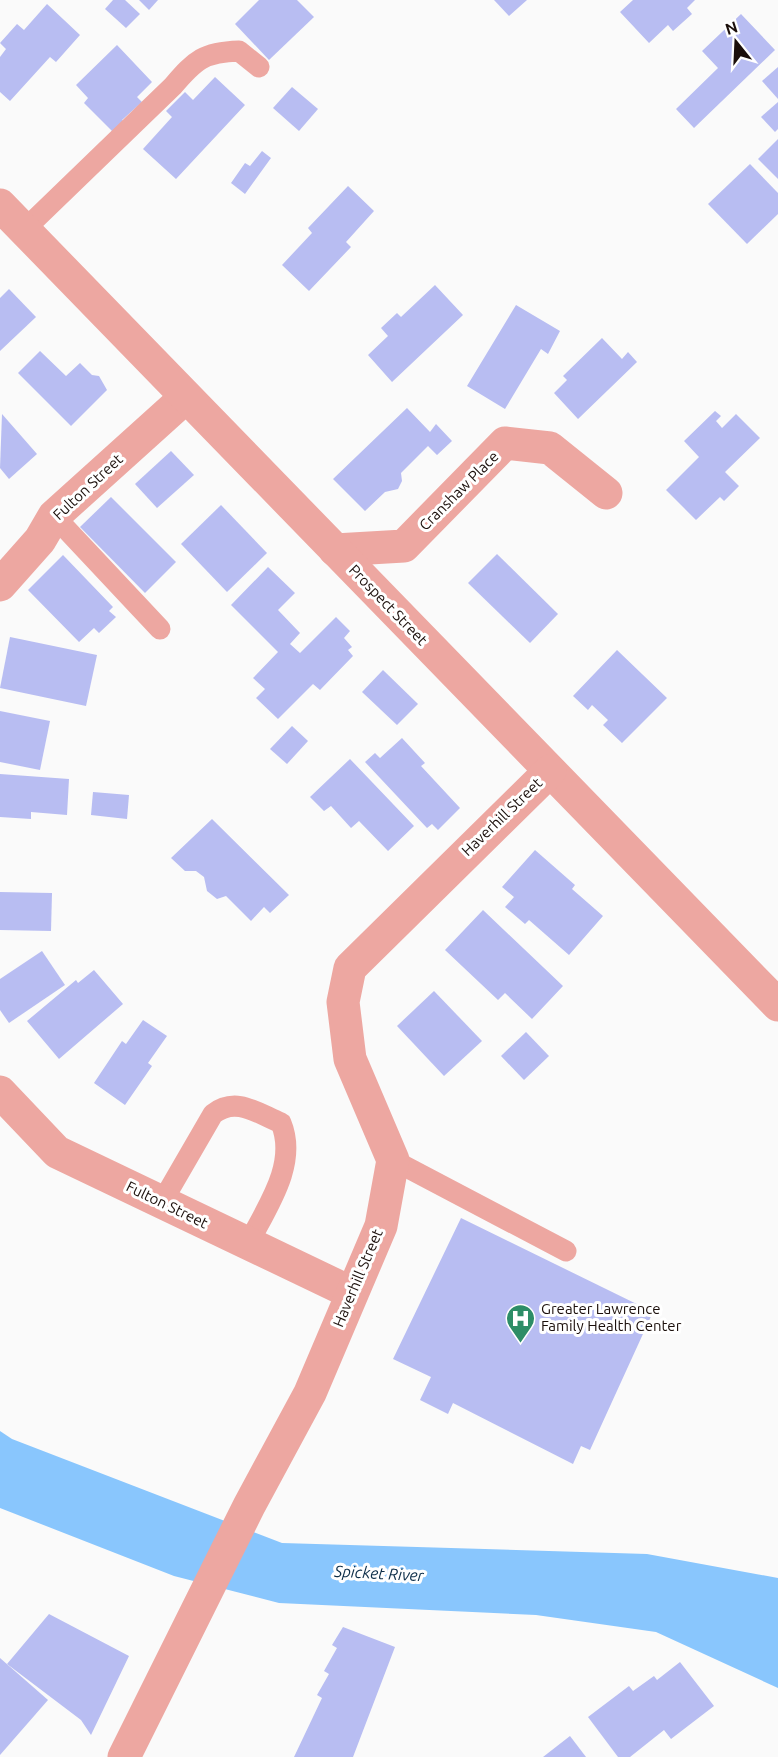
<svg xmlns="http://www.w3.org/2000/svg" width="778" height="1757" font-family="Ubuntu,sans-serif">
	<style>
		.water { fill: #89c6fd }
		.building { fill: #b8bdf2 }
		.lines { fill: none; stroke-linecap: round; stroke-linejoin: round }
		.service { stroke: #eda7a1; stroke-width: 21 }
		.minor { stroke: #eda7a1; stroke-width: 33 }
		.tertiary { stroke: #eda7a1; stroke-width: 33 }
		.labels { text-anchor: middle; stroke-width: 6; stroke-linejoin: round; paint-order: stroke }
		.street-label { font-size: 15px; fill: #1b0f0b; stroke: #fff }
		.poi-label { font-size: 15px; fill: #1b0f0b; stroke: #fff; text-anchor: start }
		.water-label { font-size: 16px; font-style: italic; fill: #0d2e49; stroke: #fff }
	</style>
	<rect width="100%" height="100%" fill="#fafafa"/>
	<path class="water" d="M0,1431L12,1439L282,1543L647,1554L778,1578V1688L656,1632L536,1615L279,1603L174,1576L0,1508Z"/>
	<g class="building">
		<path d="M113,0H125L140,14L126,28L105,9Z"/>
		<path d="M139,0H158L149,10Z"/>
		<path d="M259,0H297L314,17L269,60L235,24Z"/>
		<path d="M494,0H527L509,16Z"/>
		<path d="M633,0H695L687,8L692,14L673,31L668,25L649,43L620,12Z"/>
		<path d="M47,4L80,35L56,62L50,57L10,101L0,92V57L6,49L0,43L17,24L24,30Z"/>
		<path d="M741,14L775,50L694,128L676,109L718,68L702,51Z"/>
		<path d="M117,45L152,82L137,97L142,102L122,120L127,124L116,135L84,103L88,98L76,85Z"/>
		<path d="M778,67V99L762,81Z"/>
		<path d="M215,77L245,105L176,179L143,149L172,117L166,111L185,92L193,100Z"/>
		<path d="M292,87L318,109L299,131L273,108Z"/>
		<path d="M778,102V129L775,132L761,117Z"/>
		<path d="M778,139V179L758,159Z"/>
		<path d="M262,151L271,158L245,194L231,183L245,163L250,166Z"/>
		<path d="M750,164L778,193V214L747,244L708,204Z"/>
		<path d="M348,186L374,211L346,242L351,247L309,291L282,265L312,233L308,228Z"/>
		<path d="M435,285L463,315L392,382L368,355L388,336L381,328L397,313L401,317Z"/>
		<path d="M9,289L36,317L0,351V298Z"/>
		<path d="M516,305L560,331L548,354L541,349L505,409L467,386Z"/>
		<path d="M602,338L622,359L628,352L637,362L578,419L554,393L567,380L563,376Z"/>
		<path d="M40,351L66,376L80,363L92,375L99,376L107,390L71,426L18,373Z"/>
		<path d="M407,408L430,432L436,424L452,441L437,455L428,446L401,473L402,481L398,489L385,492L365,511L333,479Z"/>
		<path d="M715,411L721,416L716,421L722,428L736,414L760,438L725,472L739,486L724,501L720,497L696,520L666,490L699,457L684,441Z"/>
		<path d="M2,414L37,454L9,479L0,468Z"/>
		<path d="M171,451L194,475L157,508L135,484Z"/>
		<path d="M111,497L176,562L145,593L80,527Z"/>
		<path d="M221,505L267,553L227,592L181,544Z"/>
		<path d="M497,554L558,614L530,643L468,583Z"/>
		<path d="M63,555L113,607L109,611L116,617L99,633L94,628L79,642L28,590Z"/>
		<path d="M268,567L295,593L278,610L300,633L290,644L300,653L336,617L350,631L344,638L352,647L348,650L353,656L320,690L313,684L278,719L256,698L265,689L253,678L278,652L231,605Z"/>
		<path d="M10,637L97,655L86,706L0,688Z"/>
		<path d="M617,650L667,698L622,743L603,725L608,720L592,705L588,710L573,696Z"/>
		<path d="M383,670L418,704L397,725L362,692Z"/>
		<path d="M0,711L50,721L40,770L0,762Z"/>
		<path d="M292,726L308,741L287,764L270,749Z"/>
		<path d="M402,738L425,763L421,766L460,808L438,830L432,824L427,828L365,762L375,753L380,758Z"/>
		<path d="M350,759L414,826L388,851L359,821L351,828L331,806L324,811L310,797Z"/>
		<path d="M0,774L69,779L67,815L31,812V819L0,817Z"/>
		<path d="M93,792L129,795L127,819L91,815Z"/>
		<path d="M212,819L289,895L270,913L264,907L251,921L226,896L217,899L207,891L204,877L196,871H185L171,858Z"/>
		<path d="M535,850L575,885L572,889L603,916L569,955L529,920L525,924L505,907L514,897L502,887Z"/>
		<path d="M0,892L52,893L51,931L0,930Z"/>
		<path d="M483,910L563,986L532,1019L505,993L498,1000L445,950Z"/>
		<path d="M42,951L65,985L9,1023L0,1010V979Z"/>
		<path d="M94,970L123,1004L59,1059L27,1021L76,980L78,983Z"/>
		<path d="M434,991L482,1041L444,1076L397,1026Z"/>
		<path d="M143,1020L167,1036L148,1063L152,1066L125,1105L94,1083L122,1041L126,1044Z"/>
		<path d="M526,1032L549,1056L524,1080L501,1056Z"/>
		<path d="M461,1218L653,1312L590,1450L581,1446L573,1464L453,1403L448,1414L420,1400L431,1377L393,1359Z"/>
		<path d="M49,1614L129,1656L91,1735L81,1720L7,1664Z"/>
		<path d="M343,1627L395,1647L353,1757H294L322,1698L317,1695L329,1674L324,1671L337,1648L332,1645Z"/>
		<path d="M0,1658L48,1700L0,1755Z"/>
		<path d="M680,1662L714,1706L671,1739L664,1730L630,1757H618L588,1717L629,1686L633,1691L654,1676L657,1680Z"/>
		<path d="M570,1736L586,1757H543Z"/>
	</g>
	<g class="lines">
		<g class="service">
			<path d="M24,230L173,86C195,60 204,52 239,51L259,67"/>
			<path d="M54,516L160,629"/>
			<path d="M393,1160L566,1251"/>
			<path d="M162,1202L213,1114C236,1096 257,1113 281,1123C298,1164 267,1207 248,1244"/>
		</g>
		<g class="minor">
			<path d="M335,550L404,546L505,443L550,448L606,493"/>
			<path d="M0,585L40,540L54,516L186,397"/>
			<path d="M0,1092L57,1152L352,1293"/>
		</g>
		<g class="tertiary">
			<path d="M0,205L778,1005"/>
			<path d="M124,1757L249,1506L310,1393L381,1226L393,1160L350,1059L343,1002L350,968L550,771"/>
		</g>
	</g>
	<defs>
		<symbol id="hospital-pin" viewBox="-11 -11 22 30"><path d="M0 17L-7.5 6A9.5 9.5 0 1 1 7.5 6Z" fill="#2d8d67" stroke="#fff"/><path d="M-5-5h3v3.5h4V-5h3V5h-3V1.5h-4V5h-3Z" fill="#fff"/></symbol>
	</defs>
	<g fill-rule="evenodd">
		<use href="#hospital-pin" x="504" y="1302" width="33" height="45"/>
	</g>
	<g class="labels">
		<g class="street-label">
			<text transform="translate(88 487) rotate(-43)" y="5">Fulton Street</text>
			<text transform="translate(459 491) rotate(-45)" y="5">Cranshaw Place</text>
			<text transform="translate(388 605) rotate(46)" y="5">Prospect Street</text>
			<text transform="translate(502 817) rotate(-44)" y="5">Haverhill Street</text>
			<text transform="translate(167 1205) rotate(26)" y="5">Fulton Street</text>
			<text transform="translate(358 1278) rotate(-67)" y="5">Haverhill Street</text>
		</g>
		<g class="poi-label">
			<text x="541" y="1314">Greater Lawrence<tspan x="541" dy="17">Family Health Center</tspan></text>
		</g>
		<g class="water-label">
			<text transform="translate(379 1573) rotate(3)" y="6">Spicket River</text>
		</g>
	</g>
	<g transform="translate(736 42) rotate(342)" stroke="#ffffff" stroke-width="4.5" paint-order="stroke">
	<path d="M0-4.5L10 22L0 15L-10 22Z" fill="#1b0f0b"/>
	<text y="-9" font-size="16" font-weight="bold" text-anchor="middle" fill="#1b0f0b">N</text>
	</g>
</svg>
